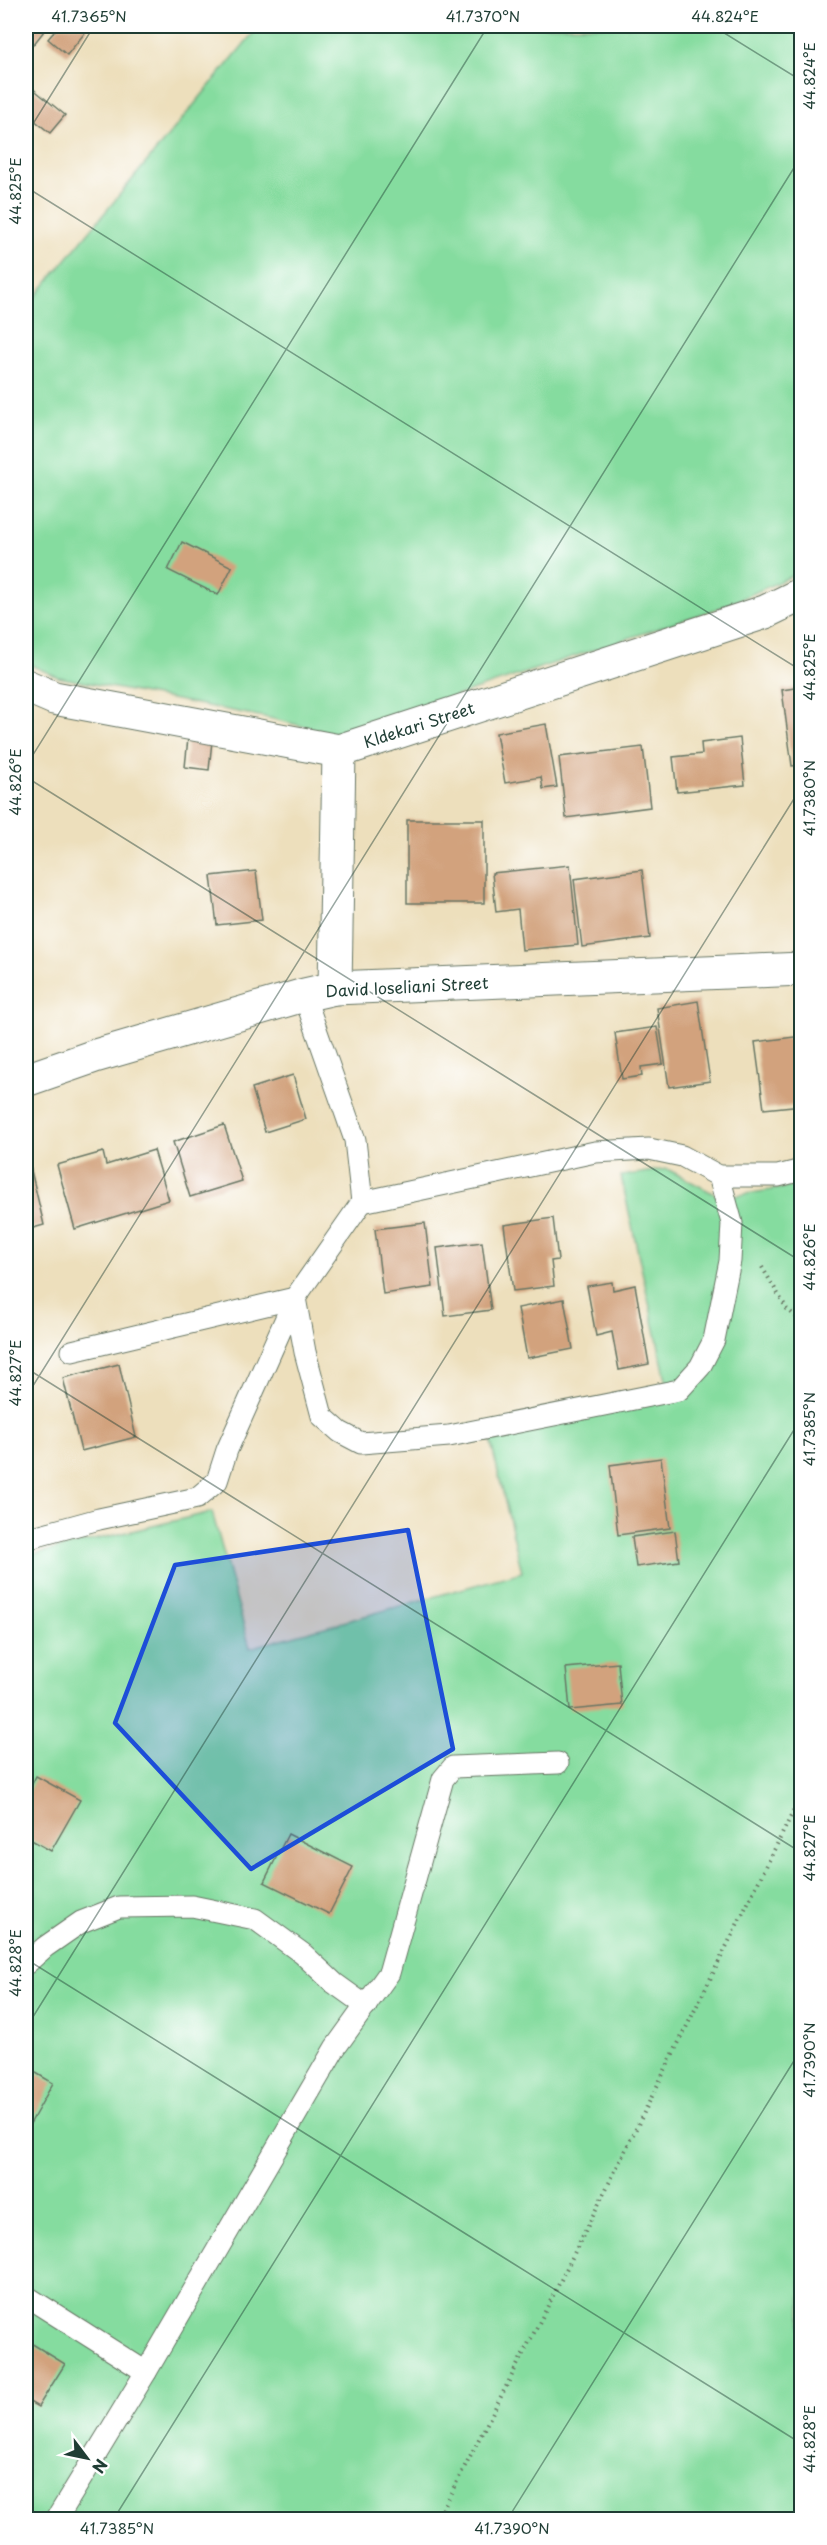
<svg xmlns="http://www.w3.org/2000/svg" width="827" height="2545" font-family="'Playpen Sans',sans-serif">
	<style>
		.green { fill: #85dc9f; stroke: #528c6a; stroke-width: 1.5 }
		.building { fill: #d2a27d }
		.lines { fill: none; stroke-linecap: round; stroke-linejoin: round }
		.lane-casing { stroke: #677664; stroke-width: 23 }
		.street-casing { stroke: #677664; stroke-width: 35 }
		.path { stroke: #677664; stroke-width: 4; stroke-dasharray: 1.5 4.5; stroke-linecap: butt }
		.lane { stroke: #fff; stroke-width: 21 }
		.street { stroke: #fff; stroke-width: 33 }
		.marked { fill: #1d4ed8; fill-opacity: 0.2; stroke: #1d4ed8; stroke-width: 4.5; stroke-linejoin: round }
		.ticks { fill: none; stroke: #1f3d34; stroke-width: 1.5; stroke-opacity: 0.45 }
		.labels { text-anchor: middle; stroke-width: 4.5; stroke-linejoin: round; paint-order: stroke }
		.street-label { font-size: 16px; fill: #1f3d34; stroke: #fff }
		.neatline { fill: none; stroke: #1f3d34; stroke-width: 2 }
		.ticks-label { font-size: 15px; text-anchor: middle; fill: #1f3d34 }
	</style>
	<rect width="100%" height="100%" fill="#fff"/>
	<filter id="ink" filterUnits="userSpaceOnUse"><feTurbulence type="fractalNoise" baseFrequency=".0167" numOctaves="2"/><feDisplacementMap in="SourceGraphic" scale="12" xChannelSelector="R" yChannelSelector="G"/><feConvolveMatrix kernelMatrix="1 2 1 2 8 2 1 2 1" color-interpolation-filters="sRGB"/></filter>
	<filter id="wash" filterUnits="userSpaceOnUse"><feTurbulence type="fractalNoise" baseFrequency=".008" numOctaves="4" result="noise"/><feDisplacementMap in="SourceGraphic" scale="24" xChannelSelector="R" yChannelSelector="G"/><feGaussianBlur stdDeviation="1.35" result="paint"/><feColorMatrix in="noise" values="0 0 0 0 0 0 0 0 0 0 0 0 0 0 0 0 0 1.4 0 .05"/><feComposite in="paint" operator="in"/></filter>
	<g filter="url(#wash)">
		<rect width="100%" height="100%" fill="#eddfbc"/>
		<g class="green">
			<path d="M259,26H801V572L725,606L339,735L269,718L58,677L26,663V308Z"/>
			<path d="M667,1169L722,1198L801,1185V2519H26V1556L212,1512L250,1648L522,1572L487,1426L669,1393L621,1176Z"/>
		</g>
		<g id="blocks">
			<g class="building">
				<path d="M26,26H48L33,45L28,42L26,45Z"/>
				<path d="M59,26H83L88,29L67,55L48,39Z"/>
				<path d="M26,83L65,115L50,133L28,115L26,119Z"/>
				<path d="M182,542L232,567L218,595L168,570Z"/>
				<path d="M802,687V765L792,766L782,690Z"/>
				<path d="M546,724L557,787L543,789L541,777L505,783L496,733Z"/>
				<path d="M188,738L212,741L209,770L185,767Z"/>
				<path d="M740,738L745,785L677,792L673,757L702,754L701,743Z"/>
				<path d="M643,747L650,807L566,818L559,757Z"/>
				<rect x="407" y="820" width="77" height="83"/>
				<path d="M570,865L578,945L522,950L518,909L496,912L492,873Z"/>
				<path d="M642,870L650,938L582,947L574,879Z"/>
				<path d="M256,871L262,920L217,925L211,876Z"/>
				<path d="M698,1001L710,1081L669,1087L657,1008Z"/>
				<path d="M657,1027L663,1064L641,1067L642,1076L622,1079L615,1033Z"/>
				<path d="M802,1036V1105L764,1109L755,1042Z"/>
				<path d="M293,1075L306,1119L265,1132L252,1088Z"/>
				<path d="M224,1125L242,1181L190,1197L173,1142Z"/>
				<path d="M154,1150L169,1200L75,1229L57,1165L103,1152L106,1165Z"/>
				<path d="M26,1162H29L44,1225L26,1230Z"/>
				<path d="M553,1218L558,1260L551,1261L554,1286L513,1291L504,1225Z"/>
				<path d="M425,1223L433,1287L383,1294L375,1229Z"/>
				<path d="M482,1242L491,1310L445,1316L437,1248Z"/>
				<path d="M612,1282L613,1290L635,1285L649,1364L619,1370L612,1332L596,1336L587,1286Z"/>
				<path d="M564,1299L573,1349L527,1358L518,1308Z"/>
				<path d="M119,1364L136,1437L81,1451L63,1378Z"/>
				<path d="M661,1458L670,1528L618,1535L610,1465Z"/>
				<path d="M675,1531L679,1561L636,1567L632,1537Z"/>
				<path d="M618,1663L622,1705L570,1710L566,1668Z"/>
				<path d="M36,1776L80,1800L51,1851L26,1837V1796Z"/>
				<path d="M288,1834L353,1867L329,1914L264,1882Z"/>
				<path d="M26,2067L53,2083L26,2131Z"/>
				<path d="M26,2340L65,2364L38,2407L26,2400Z"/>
			</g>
		</g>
	</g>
	<g filter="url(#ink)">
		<use href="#blocks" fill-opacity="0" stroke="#677664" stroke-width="1.5"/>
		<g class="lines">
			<defs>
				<g id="lane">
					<path d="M304,995L355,1140L362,1202L595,1152L649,1149L682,1156L719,1176H778L802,1170"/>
					<path d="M72,1351L295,1298L305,1352L322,1416L340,1432L361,1443L449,1436L679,1390L700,1367L714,1340L730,1261L732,1223L719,1176"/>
					<path d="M26,1539L99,1519L197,1498L217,1481L227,1450L295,1298L362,1202"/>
					<path d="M26,1964L45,1947L81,1922L119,1907L192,1906L255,1919L303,1954L334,1983L366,2006"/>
					<path d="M26,2296L146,2372"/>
					<path d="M56,2520L146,2372L335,2048L389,1973L443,1779L453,1767L558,1763"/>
				</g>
				<g id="street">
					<path d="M26,686L54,698L339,751L765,612L802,594"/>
					<path d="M335,988L339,751"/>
					<path d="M26,1080L95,1056L304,995L335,988L802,969"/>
				</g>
			</defs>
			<use href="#lane" class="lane-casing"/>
			<use href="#street" class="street-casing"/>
			<g class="path">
				<path d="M762,1267L787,1309L802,1322"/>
				<path d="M437,2520L552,2298L802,1794"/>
			</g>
			<use href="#lane" class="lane"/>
			<use href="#street" class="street"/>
		</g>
	</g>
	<path class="marked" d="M408,1530L453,1749L251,1869L115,1723L175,1565Z"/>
	<path class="ticks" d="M713,26L802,81M26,135L94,26M26,187L802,671M26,766L488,26M26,777L802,1262M26,1368L802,1853M26,1397L802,155M26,1959L802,2444M26,2028L802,786M113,2520L802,1417M507,2520L802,2048"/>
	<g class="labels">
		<g class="street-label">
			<text transform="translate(419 725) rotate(-18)" y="6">Kldekari Street</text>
			<text transform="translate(407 987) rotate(-3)" y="6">David Ioseliani Street</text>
		</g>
	</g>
	<rect width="827" height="2545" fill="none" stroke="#fff" stroke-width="66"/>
	<g transform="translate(87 2458) rotate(122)" stroke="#ffffff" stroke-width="4.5" paint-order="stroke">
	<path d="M0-4.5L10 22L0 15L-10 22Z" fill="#1f3d34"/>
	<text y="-9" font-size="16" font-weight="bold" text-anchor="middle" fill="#1f3d34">N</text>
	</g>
	<rect x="33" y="33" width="761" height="2479" class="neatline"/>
	<g class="ticks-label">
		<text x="89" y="22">41.7365°N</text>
		<text x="483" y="22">41.7370°N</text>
		<text x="725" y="22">44.824°E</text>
		<text transform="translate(810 76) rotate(-90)" y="5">44.824°E</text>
		<text transform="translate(16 191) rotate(-90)" y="5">44.825°E</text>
		<text transform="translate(810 667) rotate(-90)" y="5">44.825°E</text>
		<text transform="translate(16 782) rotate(-90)" y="5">44.826°E</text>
		<text transform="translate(810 798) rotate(-90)" y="5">41.7380°N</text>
		<text transform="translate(810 1257) rotate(-90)" y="5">44.826°E</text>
		<text transform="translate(16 1373) rotate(-90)" y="5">44.827°E</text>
		<text transform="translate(810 1429) rotate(-90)" y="5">41.7385°N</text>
		<text transform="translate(810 1848) rotate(-90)" y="5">44.827°E</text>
		<text transform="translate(16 1963) rotate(-90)" y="5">44.828°E</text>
		<text transform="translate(810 2060) rotate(-90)" y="5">41.7390°N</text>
		<text transform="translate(810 2439) rotate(-90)" y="5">44.828°E</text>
		<text x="117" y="2534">41.7385°N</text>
		<text x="512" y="2534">41.7390°N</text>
	</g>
</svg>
